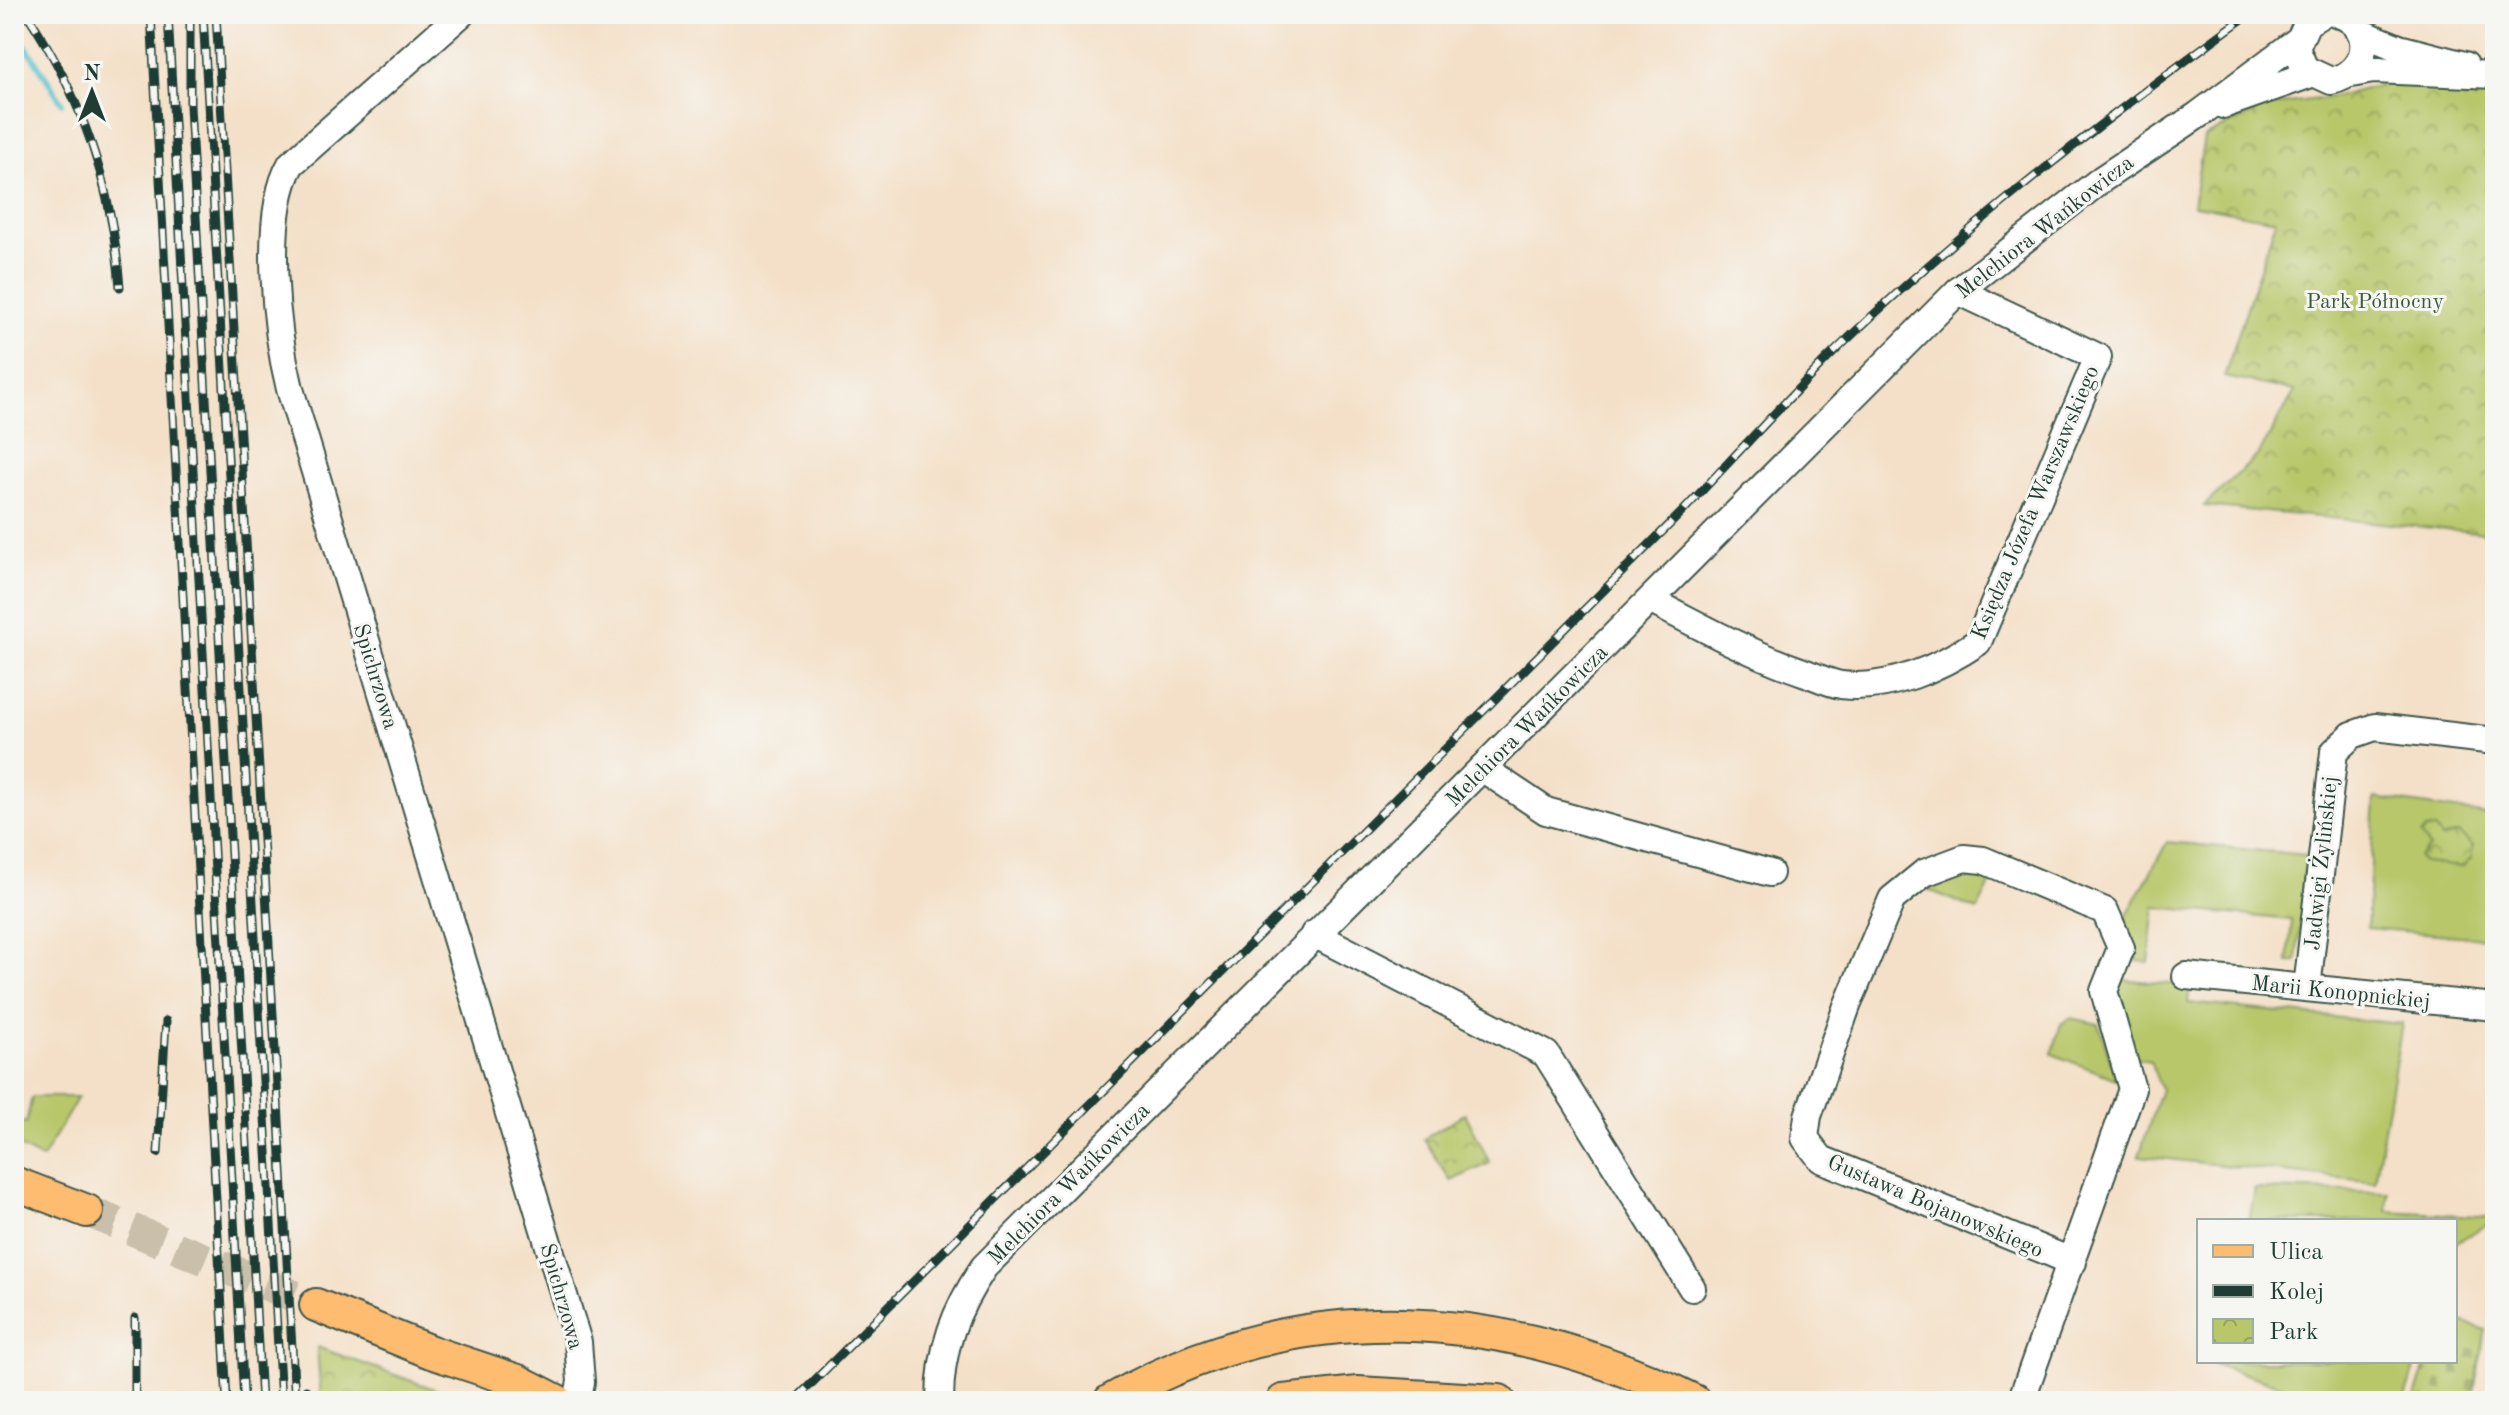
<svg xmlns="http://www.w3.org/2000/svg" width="2509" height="1415" font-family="'Old Standard TT',serif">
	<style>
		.green { fill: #b8c76a; stroke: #6c824f; stroke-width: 2 }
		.cemetery { fill: url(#cemetery-stones); stroke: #6c824f; stroke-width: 2 }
		.park { fill: url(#park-crowns); stroke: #6c824f; stroke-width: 2 }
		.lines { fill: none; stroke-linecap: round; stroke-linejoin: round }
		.stream { stroke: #53c0ca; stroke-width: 6 }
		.major-tunnel { stroke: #c9bfaa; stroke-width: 32; stroke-dasharray: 32 16; stroke-linecap: butt }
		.minor-casing { stroke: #3f554a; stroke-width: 30 }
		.major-casing { stroke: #3f554a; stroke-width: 36 }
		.minor { stroke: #fff; stroke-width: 26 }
		.major { stroke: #febc70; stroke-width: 32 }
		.rail-casing { stroke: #1f3d34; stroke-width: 9 }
		.rail { stroke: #f6f6f2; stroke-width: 6; stroke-dasharray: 18; stroke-linecap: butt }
		.labels { text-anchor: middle; stroke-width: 6; stroke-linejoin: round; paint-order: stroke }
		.street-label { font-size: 22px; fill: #1f3d34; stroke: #f6f6f2 }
		.park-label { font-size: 22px; fill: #3e593f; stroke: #f6f6f2 }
	</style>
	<defs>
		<pattern id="cemetery-stones" width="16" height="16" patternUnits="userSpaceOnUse" patternTransform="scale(2)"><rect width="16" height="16" fill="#b8c76a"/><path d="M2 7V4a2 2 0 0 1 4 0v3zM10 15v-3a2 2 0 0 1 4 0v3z" fill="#95a358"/></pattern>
		<pattern id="park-crowns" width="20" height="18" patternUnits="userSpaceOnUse" patternTransform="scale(2)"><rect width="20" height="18" fill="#b8c76a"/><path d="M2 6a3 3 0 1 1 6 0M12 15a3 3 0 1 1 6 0" fill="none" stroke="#95a358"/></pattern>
	</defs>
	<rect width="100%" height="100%" fill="#f6f6f2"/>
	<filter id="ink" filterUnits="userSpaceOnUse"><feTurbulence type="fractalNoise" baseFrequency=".0125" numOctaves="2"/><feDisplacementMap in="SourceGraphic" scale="16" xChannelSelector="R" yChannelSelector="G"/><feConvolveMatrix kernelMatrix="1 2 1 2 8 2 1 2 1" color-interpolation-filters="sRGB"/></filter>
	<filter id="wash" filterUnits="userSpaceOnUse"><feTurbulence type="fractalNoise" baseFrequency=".006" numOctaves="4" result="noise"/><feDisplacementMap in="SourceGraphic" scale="32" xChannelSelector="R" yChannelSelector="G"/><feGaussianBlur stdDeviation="1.8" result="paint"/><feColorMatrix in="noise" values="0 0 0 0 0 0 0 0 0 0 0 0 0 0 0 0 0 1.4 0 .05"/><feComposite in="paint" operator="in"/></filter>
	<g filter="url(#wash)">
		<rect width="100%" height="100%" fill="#f4e0c8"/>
		<g class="green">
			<path d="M2375,798L2495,816V939L2367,928Z"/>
			<path d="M2167,842L2306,855L2297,962H2288L2292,920L2155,907L2149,962L2125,960L2120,928Z"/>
			<path d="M1959,874L1992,881L1977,910L1929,890L1936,880Z"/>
			<path d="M2120,979L2190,986L2188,1003L2402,1024L2375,1182L2139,1156L2161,1089L2150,1061L2132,1058L2115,1003Z"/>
			<path d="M2070,1018L2099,1024L2116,1079L2052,1054L2061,1024Z"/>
			<path d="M32,1097H78L42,1159L14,1144V1121L26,1123Z"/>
			<path d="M2255,1189L2388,1192L2387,1211L2495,1217V1220L2455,1243V1221H2249Z"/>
			<path d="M2215,1361H2417L2404,1401H2328L2214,1364Z"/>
		</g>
		<path class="cemetery" d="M2455,1320L2486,1330L2472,1401H2415L2427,1361H2455Z"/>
		<g class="park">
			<path d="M2406,78L2495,95V534L2204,506L2259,454L2295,391L2224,377L2276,220L2193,205L2204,137L2267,106L2339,96Z"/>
			<path d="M2435,829L2441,838L2458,833L2473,846L2471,859L2462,867L2424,863L2419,857L2429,847L2421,835L2426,830Z"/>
			<path d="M1465,1113L1490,1163L1451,1181L1424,1139Z"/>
			<path d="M317,1347L448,1394L458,1401H321Z"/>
		</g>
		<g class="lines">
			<path class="stream" d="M14,27L62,103"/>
		</g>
	</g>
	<g filter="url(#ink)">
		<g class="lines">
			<path class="major-tunnel" d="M87,1211L316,1305"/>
			<defs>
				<g id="minor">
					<path d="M461,14L291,164C262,214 276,333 290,389L578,1342L581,1382L577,1401"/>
					<path d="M2322,14L2307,23L2296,48L2305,69L2331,81C2368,74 2377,27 2338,14"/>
					<path d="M2362,33L2399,48L2465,65"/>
					<path d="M2351,74L2373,70L2495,75"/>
					<path d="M2223,105L2311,74"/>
					<path d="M1652,601C1703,628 1751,654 1806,673C1817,677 1829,683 1841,685C1888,691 1941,667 1978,642L2098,357L1958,291"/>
					<path d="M1482,768L1546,811L1770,873"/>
					<path d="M1314,934L1546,1054L1692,1288"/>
					<path d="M2186,976L2495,1007"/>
					<path d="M2307,988L2334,752L2352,735L2375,727L2495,741"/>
					<path d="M940,1401C940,1349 955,1310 984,1267L1958,291L2102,179L2198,115L2297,41"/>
					<path d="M2021,1401L2132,1089L2104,991L2121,948L2105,911L1983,860L1964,858L1924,873L1892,899L1847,1006L1808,1116L1805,1138L1821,1159L2073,1262"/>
				</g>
				<g id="major">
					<path d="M14,1183L87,1211"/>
					<path d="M316,1305L431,1352L518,1381L557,1401"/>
					<path d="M1110,1401C1299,1292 1503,1307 1694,1401"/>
					<path d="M1283,1401L1358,1393L1499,1401"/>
				</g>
			</defs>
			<use href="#minor" class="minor-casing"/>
			<use href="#major" class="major-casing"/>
			<use href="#minor" class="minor"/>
			<use href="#major" class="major"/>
			<defs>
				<g id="rail">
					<path d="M27,14C83,99 112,185 120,287"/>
					<path d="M151,14L227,1401"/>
					<path d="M168,14L244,1401"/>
					<path d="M190,14V106L261,1401"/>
					<path d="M203,14L281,1401"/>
					<path d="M216,14L295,1401"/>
					<path d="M158,1153L166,1021"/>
					<path d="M306,1390L307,1401"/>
					<path d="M322,1400V1401"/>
					<path d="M135,1401V1318"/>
					<path d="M794,1401L1684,510C1731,460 1778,409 1826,360C1953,235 2105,119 2249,14"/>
				</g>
			</defs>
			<use href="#rail" class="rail-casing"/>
			<use href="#rail" class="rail"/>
		</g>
	</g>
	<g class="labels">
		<g class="street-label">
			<text transform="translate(2044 226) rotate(-38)" y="8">Melchiora Wańkowicza</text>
			<text transform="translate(2034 502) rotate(-67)" y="8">Księdza Józefa Warszawskiego</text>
			<text transform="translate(377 676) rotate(73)" y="8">Spichrzowa</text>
			<text transform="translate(1526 725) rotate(-45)" y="8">Melchiora Wańkowicza</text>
			<text transform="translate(2320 863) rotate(-84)" y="8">Jadwigi Żylińskiej</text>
			<text transform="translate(2341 991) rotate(6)" y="8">Marii Konopnickiej</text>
			<text transform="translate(1068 1183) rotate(-45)" y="8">Melchiora Wańkowicza</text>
			<text transform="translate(1936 1205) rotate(23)" y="8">Gustawa Bojanowskiego</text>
			<text transform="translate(563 1296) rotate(74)" y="8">Spichrzowa</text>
		</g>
		<g class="park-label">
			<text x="2375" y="308">Park Północny</text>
		</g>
	</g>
	<rect width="2509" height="1415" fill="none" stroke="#f6f6f2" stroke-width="48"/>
	<rect x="2197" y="1219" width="260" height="144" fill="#f6f6f2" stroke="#a0aca6" stroke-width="2"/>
	<rect x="2213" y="1245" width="40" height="12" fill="#febc70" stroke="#a0aca6" stroke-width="2"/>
	<text x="2269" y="1259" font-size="24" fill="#1f3d34">Ulica</text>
	<rect x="2213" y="1285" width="40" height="12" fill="#1f3d34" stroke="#a0aca6" stroke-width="2"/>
	<text x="2269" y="1299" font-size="24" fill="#1f3d34">Kolej</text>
	<rect x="2213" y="1319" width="40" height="24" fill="url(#park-crowns)" stroke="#a0aca6" stroke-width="2"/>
	<text x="2269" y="1339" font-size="24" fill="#1f3d34">Park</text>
	<g transform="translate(92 92)" stroke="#f6f6f2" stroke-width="6" paint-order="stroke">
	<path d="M0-6L14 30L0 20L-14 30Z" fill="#1f3d34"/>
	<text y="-12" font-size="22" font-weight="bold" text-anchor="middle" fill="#1f3d34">N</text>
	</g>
</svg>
